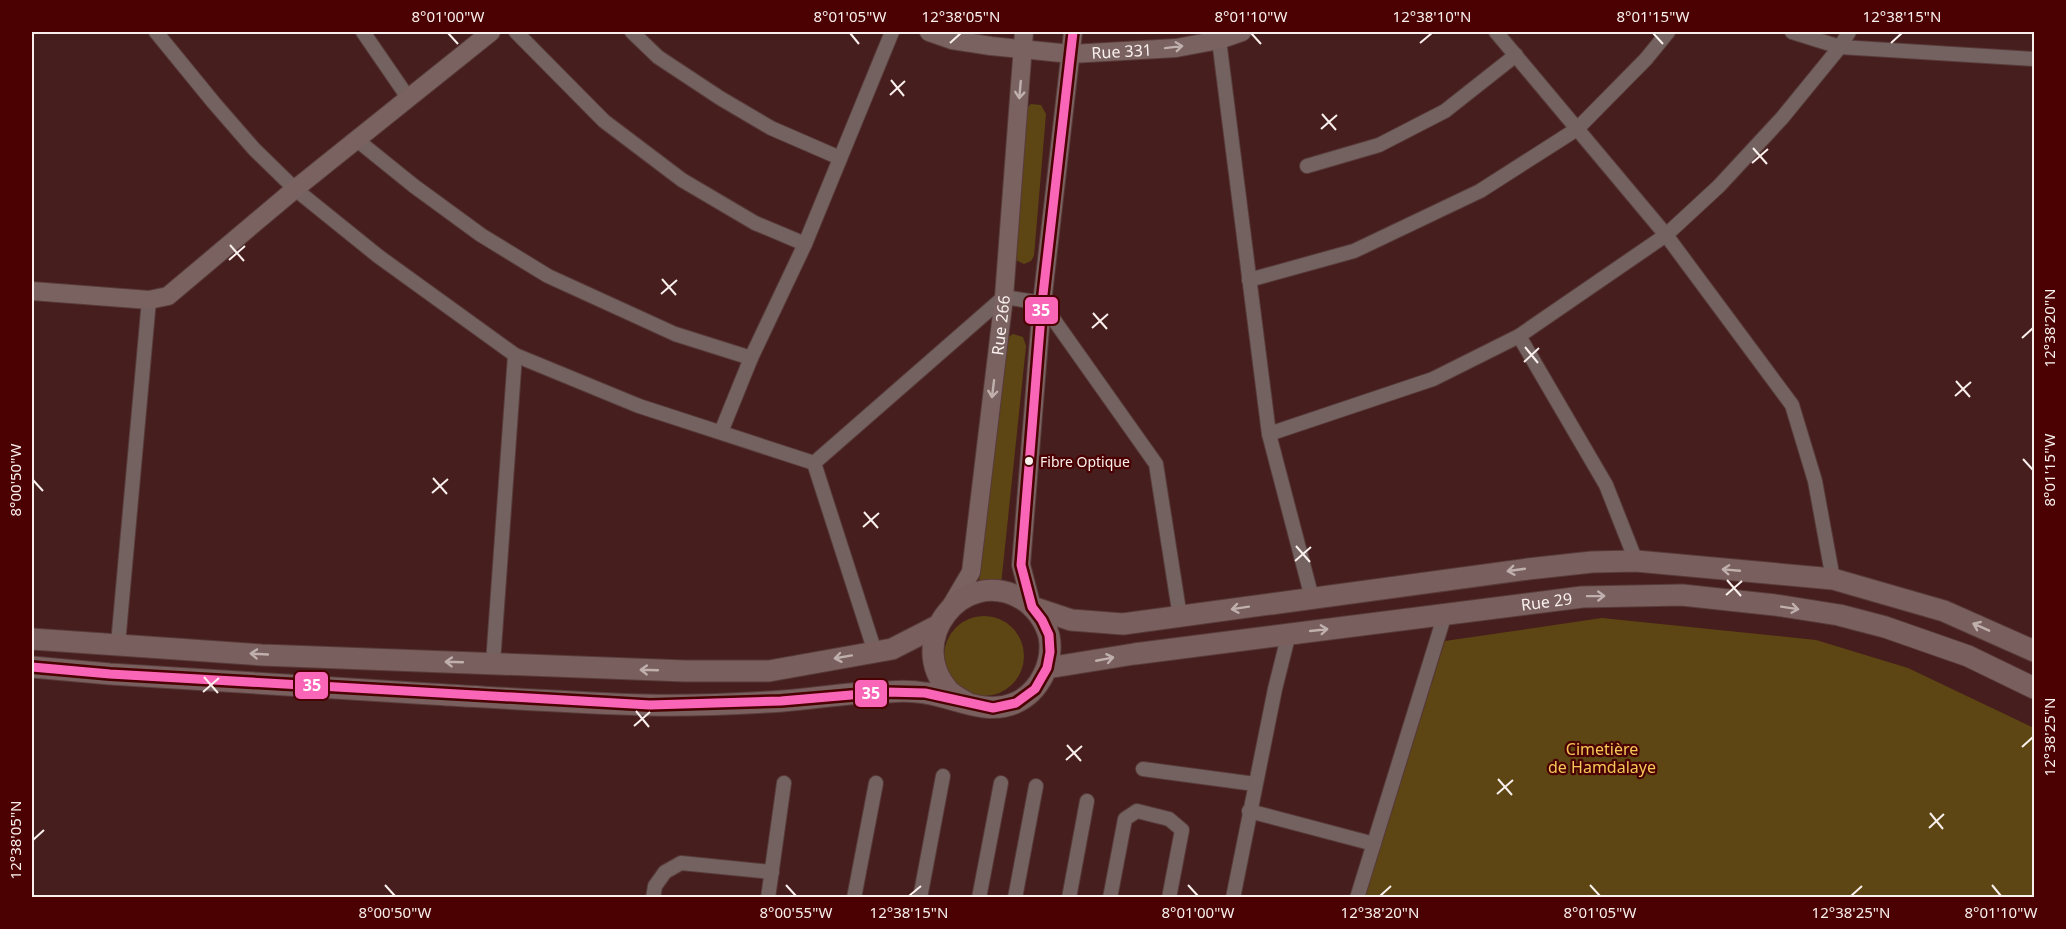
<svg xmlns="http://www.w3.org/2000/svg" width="2066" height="929" font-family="'Noto Sans',sans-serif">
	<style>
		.green { fill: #5d4613 }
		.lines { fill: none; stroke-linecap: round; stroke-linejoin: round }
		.street-casing { stroke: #583b3a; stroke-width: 16 }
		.secondary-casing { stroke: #583b3a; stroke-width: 20 }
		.primary-casing { stroke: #583b3a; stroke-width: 23 }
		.street { stroke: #736260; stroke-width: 14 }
		.secondary { stroke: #796260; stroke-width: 18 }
		.primary { stroke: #795f5d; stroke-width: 21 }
		.bus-1-casing { stroke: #4b0102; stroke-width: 14 }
		.bus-1 { stroke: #fa66b7; stroke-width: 9 }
		.oneway { stroke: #bfb0ae }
		.oneway2 { stroke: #bfafad }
		.ticks { fill: none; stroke: #f9f0ee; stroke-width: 2 }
		.bus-dot { fill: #f9f0ee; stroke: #4b0102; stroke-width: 2 }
		.labels { text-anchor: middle; stroke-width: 4.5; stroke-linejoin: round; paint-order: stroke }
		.bus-label { font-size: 14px; fill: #f9f0ee; stroke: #4b0102; text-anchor: start }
		.street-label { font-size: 16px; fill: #f9f0ee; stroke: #4b0102 }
		.park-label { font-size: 16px; fill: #f5c958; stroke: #4b0102 }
		.line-badge { stroke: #4b0102; stroke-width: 2 }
		.badge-label { font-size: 16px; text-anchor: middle; font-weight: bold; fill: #fff }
		.neatline { fill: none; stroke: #f9f0ee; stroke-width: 2 }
		.ticks-label { font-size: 15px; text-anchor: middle; fill: #f9f0ee }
	</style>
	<rect width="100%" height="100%" fill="#461e1d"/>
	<g class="green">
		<path d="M1031,104L1041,105L1046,114L1034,256L1031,261L1024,264L1016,260L1026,109Z"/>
		<path d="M1013,334L1023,337L1026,346L1001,585L979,583L1004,344L1007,338Z"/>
		<circle cx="984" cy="656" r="40"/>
		<path d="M1602,618L1816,640L1908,668L2034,728V897H1365L1445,641Z"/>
	</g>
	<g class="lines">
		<defs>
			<g id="street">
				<path d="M156,32L214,103L254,149L295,189L378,256L515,355L639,406L814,463"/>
				<path d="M363,32L409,99"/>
				<path d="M516,32L604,121L682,180L755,223L805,244"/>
				<path d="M632,32L658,57L720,98L771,128L840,158"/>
				<path d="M1496,32L1666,235L1792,405L1815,481L1833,579"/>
				<path d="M1792,32L1840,47L2034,59"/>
				<path d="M1219,40L1269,434L1312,598"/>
				<path d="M357,140L414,186L481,235L548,276L675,334L751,358"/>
				<path d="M1307,166L1379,145L1445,111L1516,55"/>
				<path d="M1249,280L1354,251L1480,191L1577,129L1646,59L1668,32"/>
				<path d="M1519,336L1606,485L1636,561"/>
				<path d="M721,432L751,358L805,244L892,32"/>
				<path d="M1269,434L1433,379L1519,336L1666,235L1719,186L1782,118L1840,47L1849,32"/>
				<path d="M814,463L1004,297L1042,303L1156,464L1180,617"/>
				<path d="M814,463L875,652"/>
				<path d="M118,644L149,300"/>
				<path d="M493,663L515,355"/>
				<path d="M1143,769L1255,784"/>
				<path d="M1249,811L1374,844"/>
				<path d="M653,898L655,886L665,872L681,863L772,872"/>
				<path d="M768,898L784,783"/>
				<path d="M854,898L876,783"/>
				<path d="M920,898L943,776"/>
				<path d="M979,898L1001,783"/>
				<path d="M1015,898L1036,786"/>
				<path d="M1069,898L1087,801"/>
				<path d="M1110,898L1125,819L1137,811L1169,819L1182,830L1169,898"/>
				<path d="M1233,898L1275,689L1289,633"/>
				<path d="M1357,898L1445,614"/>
			</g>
			<g id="secondary">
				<path id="s1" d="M929,32L952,40L991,46L1071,54L1176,48L1219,40L1242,32"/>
				<path d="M32,291L149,300L168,296L295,189L491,32"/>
				<path id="s2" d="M951,606L971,572L1004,297L1024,32"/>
				<path d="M1032,607L1021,565L1042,303L1073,32"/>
			</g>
			<g id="primary">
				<path d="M1032,607L1071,620L1123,624L1528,569L1592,562L1636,561L1833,579L1944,611L2034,651"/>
				<path d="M32,639L262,655L685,671H769L892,649L937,626"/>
				<path d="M32,667L110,674C217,681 324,687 431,694C503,698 575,703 647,705C692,706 739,704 783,701C818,698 853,692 888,692C900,691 913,691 925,693C955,697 985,716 1015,703C1040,692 1054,662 1049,636C1045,621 1034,605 1020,598C962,566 904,642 949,691C954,696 963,700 969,704"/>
				<path id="s3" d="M1047,668L1134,654L1582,597L1682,595L1775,605L1839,615L1885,627L1968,656L2034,688"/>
			</g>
		</defs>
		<use href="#street" class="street-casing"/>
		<use href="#secondary" class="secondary-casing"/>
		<use href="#primary" class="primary-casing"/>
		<use href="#street" class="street"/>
		<use href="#secondary" class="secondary"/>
		<use href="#primary" class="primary"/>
		<defs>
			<path id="bus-1" d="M32,667L110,674L650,705L781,701L886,692L925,693L993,708L1016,703L1035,689L1047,668L1050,652L1049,635L1042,620L1032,607L1021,565L1042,303L1073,32"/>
		</defs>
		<use href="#bus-1" class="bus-1-casing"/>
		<use href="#bus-1" class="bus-1"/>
	</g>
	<defs><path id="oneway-shaft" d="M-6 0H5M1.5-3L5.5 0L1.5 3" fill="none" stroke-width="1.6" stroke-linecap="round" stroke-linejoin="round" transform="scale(1.5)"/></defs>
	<g class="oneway">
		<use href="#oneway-shaft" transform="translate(1174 47) rotate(-7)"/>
		<use href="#oneway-shaft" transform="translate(1020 90) rotate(95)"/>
		<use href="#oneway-shaft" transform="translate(993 389) rotate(97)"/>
	</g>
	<g class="oneway2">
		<use href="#oneway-shaft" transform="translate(1516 570) rotate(172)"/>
		<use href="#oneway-shaft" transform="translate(1731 570) rotate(-175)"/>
		<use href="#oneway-shaft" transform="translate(1596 596) rotate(-1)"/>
		<use href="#oneway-shaft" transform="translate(1240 608) rotate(171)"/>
		<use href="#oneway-shaft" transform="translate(1790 608) rotate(9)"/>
		<use href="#oneway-shaft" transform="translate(1981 627) rotate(-156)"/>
		<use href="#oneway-shaft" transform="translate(1319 630) rotate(-6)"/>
		<use href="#oneway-shaft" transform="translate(259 654) rotate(-177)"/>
		<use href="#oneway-shaft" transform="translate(843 657) rotate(170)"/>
		<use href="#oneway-shaft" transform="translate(1105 659) rotate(-11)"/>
		<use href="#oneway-shaft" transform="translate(454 662) rotate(-178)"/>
		<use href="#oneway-shaft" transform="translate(649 670) rotate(-178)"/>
	</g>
	<path class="ticks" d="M448,33L458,44M850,33L859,44M1251,33L1261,44M1653,33L1663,44M950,43L961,33M1420,43L1432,33M1891,43L1902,33M891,80L904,96M890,95L905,81M1322,114L1336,130M1321,129L1337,115M1753,148L1767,164M1752,163L1768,149M230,245L244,261M229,260L245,246M662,279L676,295M661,294L677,280M1093,313L1107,329M1092,328L1108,314M2022,338L2033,328M1525,347L1538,363M1524,362L1539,348M1956,381L1970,397M1955,396L1971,382M2023,459L2033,470M433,478L447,494M33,480L43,491M432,493L448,479M864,512L878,528M863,527L879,513M1296,546L1310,562M1295,561L1311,547M1727,580L1741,596M1726,595L1742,581M204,677L218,693M203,692L219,678M636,711L649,727M634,726L650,712M1067,745L1081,761M2022,747L2033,737M1066,760L1082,746M1498,779L1512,795M1497,794L1513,780M1930,813L1943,829M1929,828L1944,814M33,840L44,830M385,885L395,896M786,885L796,896M1188,885L1198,896M1590,885L1600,896M1992,885L2001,896M909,896L921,886M1380,896L1391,886M1851,896L1862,886"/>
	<circle class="bus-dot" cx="1029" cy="461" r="5"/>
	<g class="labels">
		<g class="bus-label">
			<text x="1040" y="467">Fibre Optique</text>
		</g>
		<g class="street-label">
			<text dy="6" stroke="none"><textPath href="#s1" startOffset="195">Rue 331</textPath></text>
			<text dy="6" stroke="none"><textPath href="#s2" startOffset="288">Rue 266</textPath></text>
			<text dy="6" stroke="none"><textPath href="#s3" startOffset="504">Rue 29</textPath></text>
		</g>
		<g class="park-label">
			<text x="1602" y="755">Cimetière<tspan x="1602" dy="18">de Hamdalaye</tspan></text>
		</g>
	</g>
	<g class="line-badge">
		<rect x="1024" y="296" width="35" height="29" rx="6" fill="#fa66b7"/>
		<rect x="294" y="671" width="35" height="29" rx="6" fill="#fa66b7"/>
		<rect x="854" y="679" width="34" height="29" rx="6" fill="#fa66b7"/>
	</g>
	<g class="badge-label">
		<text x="1041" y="316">35</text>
		<text x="312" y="691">35</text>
		<text x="871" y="699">35</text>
	</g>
	<rect width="2066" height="929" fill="none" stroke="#4b0102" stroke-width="66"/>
	<rect x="33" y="33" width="2000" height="863" class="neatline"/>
	<g class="ticks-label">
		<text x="448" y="22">8°01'00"W</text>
		<text x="850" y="22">8°01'05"W</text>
		<text x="961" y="22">12°38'05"N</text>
		<text x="1251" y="22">8°01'10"W</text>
		<text x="1432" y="22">12°38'10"N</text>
		<text x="1653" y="22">8°01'15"W</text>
		<text x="1902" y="22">12°38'15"N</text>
		<text transform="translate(2050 328) rotate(-90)" y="5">12°38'20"N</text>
		<text transform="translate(2050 470) rotate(-90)" y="5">8°01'15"W</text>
		<text transform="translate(16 480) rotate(-90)" y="5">8°00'50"W</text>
		<text transform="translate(2050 737) rotate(-90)" y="5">12°38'25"N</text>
		<text transform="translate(16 840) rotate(-90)" y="5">12°38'05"N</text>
		<text x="395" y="918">8°00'50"W</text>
		<text x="796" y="918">8°00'55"W</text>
		<text x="909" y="918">12°38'15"N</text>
		<text x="1198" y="918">8°01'00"W</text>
		<text x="1380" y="918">12°38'20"N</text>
		<text x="1600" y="918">8°01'05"W</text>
		<text x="1851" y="918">12°38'25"N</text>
		<text x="2001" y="918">8°01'10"W</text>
	</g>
</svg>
